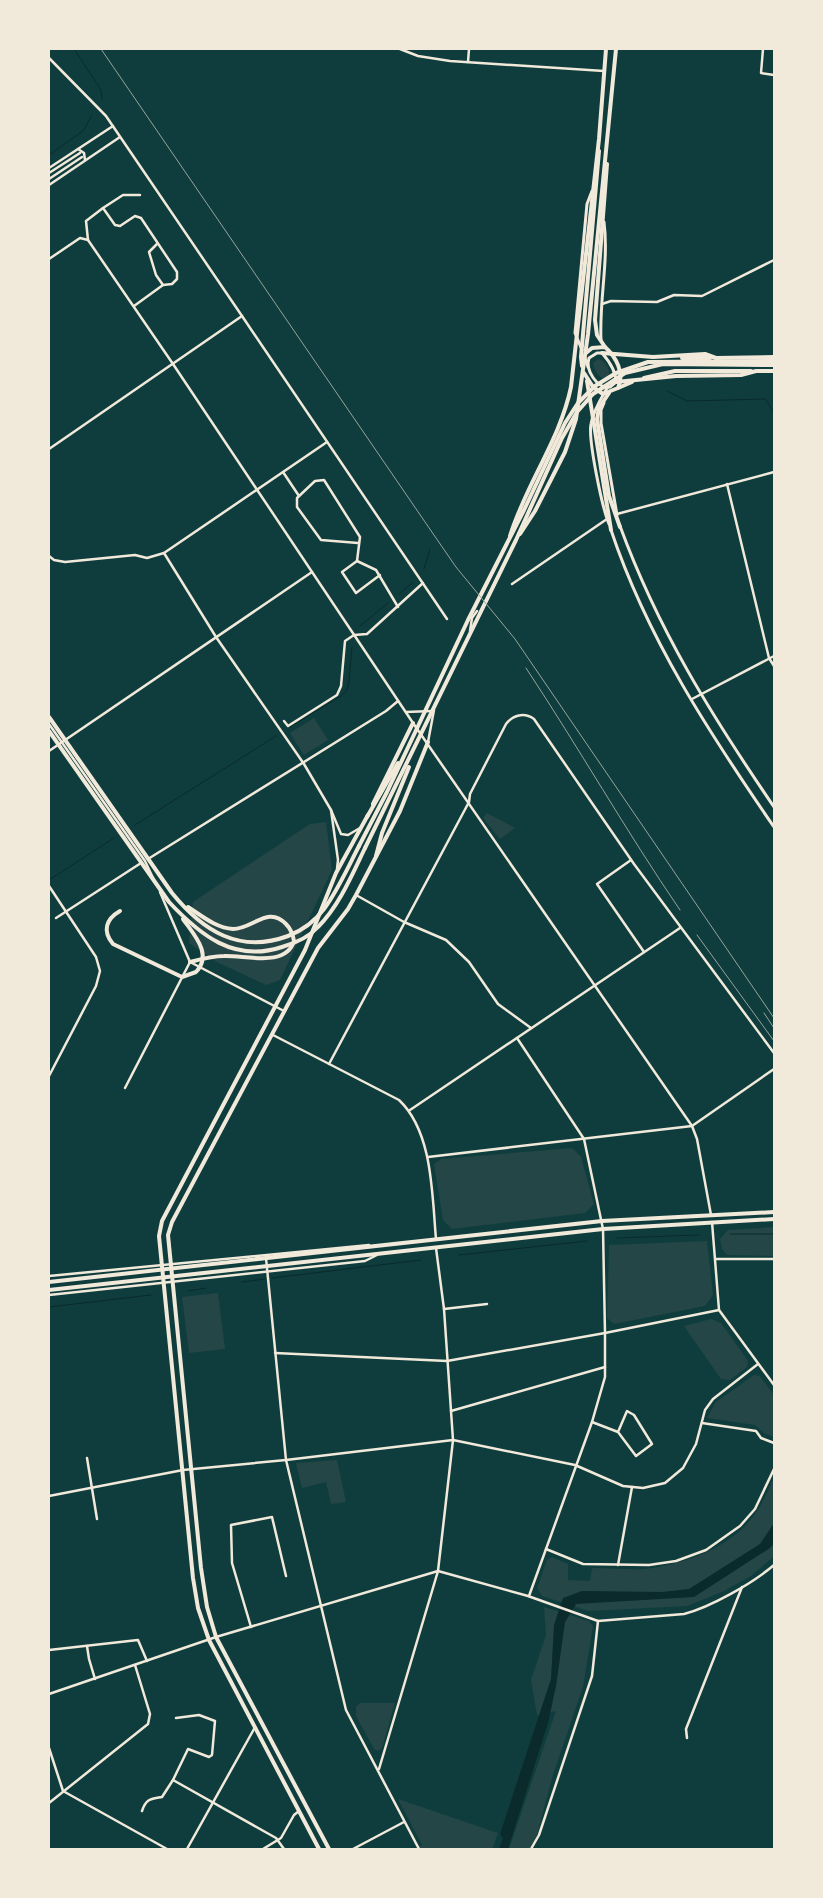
<svg xmlns="http://www.w3.org/2000/svg" width="823" height="1898" font-family="'Roboto Serif',serif">
	<style>
		.green { fill: #244646 }
		.water { fill: #0a2a2b }
		.lines { fill: none; stroke-linecap: round; stroke-linejoin: round }
		.stream { stroke: #0a2a2b; stroke-width: 1 }
		.minor { stroke: #f1e9da; stroke-width: 2.5 }
		.tertiary { stroke: #f1e9da; stroke-width: 2.5 }
		.secondary { stroke: #f1e9da; stroke-width: 3 }
		.primary { stroke: #f1e9da; stroke-width: 4 }
		.trunk { stroke: #f1e9da; stroke-width: 4 }
		.motorway { stroke: #f1e9da; stroke-width: 4 }
		.rail { stroke: #97a49c; stroke-width: 1 }
	</style>
	<rect width="100%" height="100%" fill="#0f3d3e"/>
	<g class="green">
		<path d="M598,359C605,360 610,369 609,376L605,379C598,378 594,369 593,363Z"/>
		<path d="M314,718L328,740L304,755L290,733Z"/>
		<path d="M487,813L515,828L500,839L483,818Z"/>
		<path d="M326,822L332,870L280,980L266,985L217,962L189,943L193,902L310,824Z"/>
		<path d="M572,1148L581,1157L594,1204L585,1213L452,1229L443,1220L434,1164L441,1159Z"/>
		<path d="M774,1227V1256L727,1255L722,1249L720,1239L728,1230Z"/>
		<path d="M707,1241L713,1295L705,1306L614,1324L607,1318L609,1245Z"/>
		<path d="M218,1293L225,1349L189,1353L182,1297Z"/>
		<path d="M711,1319L721,1323L748,1361L747,1367L730,1380L721,1379L684,1326Z"/>
		<path d="M754,1375L760,1376L774,1395V1437L764,1433L755,1425L707,1418L716,1402Z"/>
		<path d="M337,1460L346,1502L331,1504L326,1482L302,1488L296,1463Z"/>
		<path d="M774,1477V1556L751,1576L724,1591L687,1606L588,1611L542,1596L537,1588L547,1560L552,1557L568,1564V1580L590,1581L592,1568C609,1568 628,1570 645,1569C686,1564 734,1547 757,1511C764,1501 769,1488 774,1477Z"/>
		<path d="M544,1607L589,1621L593,1626L583,1687L553,1775L533,1849H509L556,1711L537,1715L531,1680L546,1635Z"/>
		<path d="M360,1703H395L382,1748L378,1751L374,1749L356,1716V1707Z"/>
		<path d="M398,1799L498,1833L492,1849H415L422,1845Z"/>
	</g>
	<path class="water" d="M774,1523V1544L770,1548L694,1597L576,1604L565,1622L556,1686L548,1723L508,1849H499L503,1838L500,1834L551,1679L554,1625L563,1598L582,1591L662,1592L689,1589L760,1544Z"/>
	<g class="lines">
		<g class="stream">
			<path d="M74,49L101,90L102,99"/>
			<path d="M49,155L83,131L92,115"/>
			<path d="M667,391L687,401L765,399L774,413V426"/>
			<path d="M424,569L430,549"/>
			<path d="M399,594L413,582"/>
			<path d="M360,626L388,603"/>
			<path d="M290,727L341,696L347,690L349,681L352,647"/>
			<path d="M135,825L276,736"/>
			<path d="M49,880L114,838"/>
			<path d="M730,1234H774"/>
			<path d="M617,1238L699,1235"/>
			<path d="M459,1255L587,1241"/>
			<path d="M272,1278L421,1260"/>
			<path d="M242,1282L265,1279"/>
			<path d="M188,1291L206,1288"/>
			<path d="M49,1307L151,1295"/>
		</g>
		<g class="minor">
			<path d="M763,49L761,73L774,75"/>
			<path d="M140,195H123L103,208L115,225L120,226L135,216L141,218L177,272V279L172,284L163,285"/>
			<path d="M103,208L86,221L88,240L173,364"/>
			<path d="M49,259L80,238L88,240"/>
			<path d="M602,304L611,301L657,302L674,295L702,296L774,260"/>
			<path d="M134,306L163,285L156,275L149,252L157,244"/>
			<path d="M242,316L447,619"/>
			<path d="M283,472L299,496"/>
			<path d="M727,484L769,658L774,666"/>
			<path d="M617,514L774,472"/>
			<path d="M358,543L321,540L297,507V498L315,481L324,480L360,537L357,561L376,570L398,607"/>
			<path d="M164,553L216,637L304,764L331,810L338,860L337,869"/>
			<path d="M49,556L54,560L65,562L135,555L147,558L164,553L327,442"/>
			<path d="M357,561L342,572L356,593L380,575"/>
			<path d="M512,584L607,519"/>
			<path d="M470,631L472,618L477,611"/>
			<path d="M692,699L774,656"/>
			<path d="M406,712L432,711"/>
			<path d="M284,721L288,726L337,695L341,686L345,641L354,635L367,634L423,583"/>
			<path d="M428,742L434,710"/>
			<path d="M49,751L312,572"/>
			<path d="M148,859L386,711L398,701"/>
			<path d="M631,860L597,884L644,952"/>
			<path d="M356,895L404,922L446,940L469,962L498,1004L531,1028"/>
			<path d="M56,918L141,863"/>
			<path d="M273,1035L399,1100C433,1132 432,1195 436,1239"/>
			<path d="M517,1038L584,1139L603,1229L605,1333V1377L592,1422L529,1596"/>
			<path d="M329,1064L469,802L470,794L506,724C513,715 524,712 534,719L634,864L774,1053"/>
			<path d="M125,1088L190,962"/>
			<path d="M410,1110L680,928"/>
			<path d="M428,1157L692,1126L774,1069"/>
			<path d="M712,1222L719,1310L774,1385"/>
			<path d="M266,1258L286,1460L346,1710L419,1849"/>
			<path d="M716,1259H774"/>
			<path d="M444,1309L487,1304"/>
			<path d="M275,1353L447,1361L605,1333L719,1310"/>
			<path d="M451,1411L605,1367"/>
			<path d="M592,1422L618,1432L636,1456L652,1444L634,1415L627,1411L618,1432"/>
			<path d="M702,1423L756,1431L761,1438L774,1443"/>
			<path d="M87,1458L97,1519"/>
			<path d="M49,1496L183,1470L286,1460L453,1440L575,1465L623,1486L643,1488L665,1483L683,1468L696,1444L705,1410L713,1399L758,1364"/>
			<path d="M546,1549L583,1564L649,1565L676,1561L706,1550L740,1526L755,1509L774,1469"/>
			<path d="M618,1565L632,1487"/>
			<path d="M251,1627L232,1563L231,1525L272,1517L286,1576"/>
			<path d="M87,1646L89,1659L95,1679"/>
			<path d="M49,1650L138,1640L147,1661"/>
			<path d="M49,1694L216,1637L438,1571L528,1596L598,1621L684,1614C711,1607 753,1583 774,1565"/>
			<path d="M687,1738L686,1729L742,1587"/>
			<path d="M49,1748L63,1791L167,1849"/>
			<path d="M379,1769L438,1571L453,1440L444,1309L436,1248"/>
			<path d="M173,1780L276,1838L284,1849"/>
			<path d="M49,1803L148,1724L150,1714L135,1665"/>
			<path d="M142,1811C146,1799 150,1799 162,1797L173,1780L188,1749L209,1757L212,1755L215,1721L199,1715L176,1718"/>
			<path d="M187,1849L254,1729"/>
			<path d="M263,1849L281,1838L294,1815L299,1811"/>
			<path d="M353,1849L404,1822"/>
			<path d="M531,1849L539,1835L592,1676L598,1621"/>
		</g>
		<g class="tertiary">
			<path d="M400,49L418,56L450,61L604,71"/>
			<path d="M49,58L106,116L242,316L49,449"/>
			<path d="M468,62L469,49"/>
			<path d="M78,149L84,153L85,160"/>
			<path d="M49,168L113,126"/>
			<path d="M49,173L80,153"/>
			<path d="M49,179L82,157"/>
			<path d="M49,185L120,137"/>
			<path d="M173,364L413,723L692,1126L697,1139L711,1215"/>
			<path d="M49,724L145,861L153,878"/>
			<path d="M331,810L341,834L348,835L360,828"/>
			<path d="M49,886L96,957L100,971L96,986L49,1076"/>
			<path d="M160,892L190,962L284,1011"/>
			<path d="M49,1276L369,1245"/>
			<path d="M49,1295L365,1261L377,1255"/>
		</g>
		<g class="secondary">
			<path d="M601,340C599,300 609,261 604,222"/>
			<path d="M582,350L575,333L587,204L592,191"/>
			<path d="M597,353H602C609,361 616,372 616,382L610,387C597,389 585,370 589,358Z"/>
			<path d="M585,358L588,367"/>
			<path d="M607,388C601,399 593,411 591,424C588,440 602,507 609,524"/>
			<path d="M604,403L601,410V423L617,515"/>
			<path d="M620,526C658,630 712,716 774,807"/>
			<path d="M611,530C647,638 710,734 774,827"/>
		</g>
		<g class="primary">
			<path d="M605,347L597,335L595,320L607,164"/>
			<path d="M602,353L653,357L705,354L716,358L774,357"/>
			<path d="M682,358H710"/>
			<path d="M582,366L581,357L599,151"/>
			<path d="M584,373L593,387L603,394L618,388C625,373 616,357 605,347L592,348L586,353"/>
			<path d="M644,378L675,371H751"/>
			<path d="M587,381L611,530"/>
			<path d="M616,382L676,376L741,375L756,371H774"/>
			<path d="M618,388L632,382"/>
			<path d="M609,393L599,408L597,419L609,496L620,527"/>
			<path d="M520,534L535,511L565,452L576,419L588,334L616,49"/>
			<path d="M510,536C526,484 560,440 571,387L599,139L606,49"/>
			<path d="M373,804L413,723"/>
			<path d="M49,1282L602,1221L774,1212"/>
			<path d="M49,1290L603,1229L774,1219"/>
			<path d="M319,1849L209,1640L198,1608L193,1578L159,1236L162,1221L305,950L336,873L368,815"/>
			<path d="M329,1849L216,1637L207,1607L201,1568L168,1235L172,1222L318,948L348,909L356,895L400,811L428,742"/>
		</g>
		<g class="trunk">
			<path d="M367,817L398,763"/>
			<path d="M359,846L387,792L468,620L524,510L565,423L578,403L595,386L616,373L648,362L774,361"/>
			<path d="M365,848L516,540L562,438L577,412L593,394L625,373L663,364L774,365"/>
			<path d="M376,856L382,833L409,767"/>
		</g>
		<g class="motorway">
			<path d="M49,717L172,893C203,931 239,954 288,936C301,931 315,921 324,909C338,890 348,867 359,846"/>
			<path d="M49,731L169,902C200,935 234,963 282,947C296,943 308,938 318,927C339,906 352,875 365,848"/>
			<path d="M188,907C202,916 216,928 233,929C253,929 268,905 286,924C291,929 293,935 294,941C286,968 245,955 224,956C213,956 201,959 190,962"/>
			<path d="M120,911C106,919 102,931 113,944L182,977L196,972C213,954 194,935 183,919"/>
		</g>
		<g class="rail">
			<path d="M101,49L436,538L456,567L515,639L774,1018"/>
			<path d="M526,668C579,748 626,831 680,910"/>
			<path d="M697,935L774,1041"/>
			<path d="M764,1013L774,1028"/>
		</g>
	</g>
	<rect width="823" height="1898" fill="none" stroke="#f1e9da" stroke-width="100"/>
</svg>
